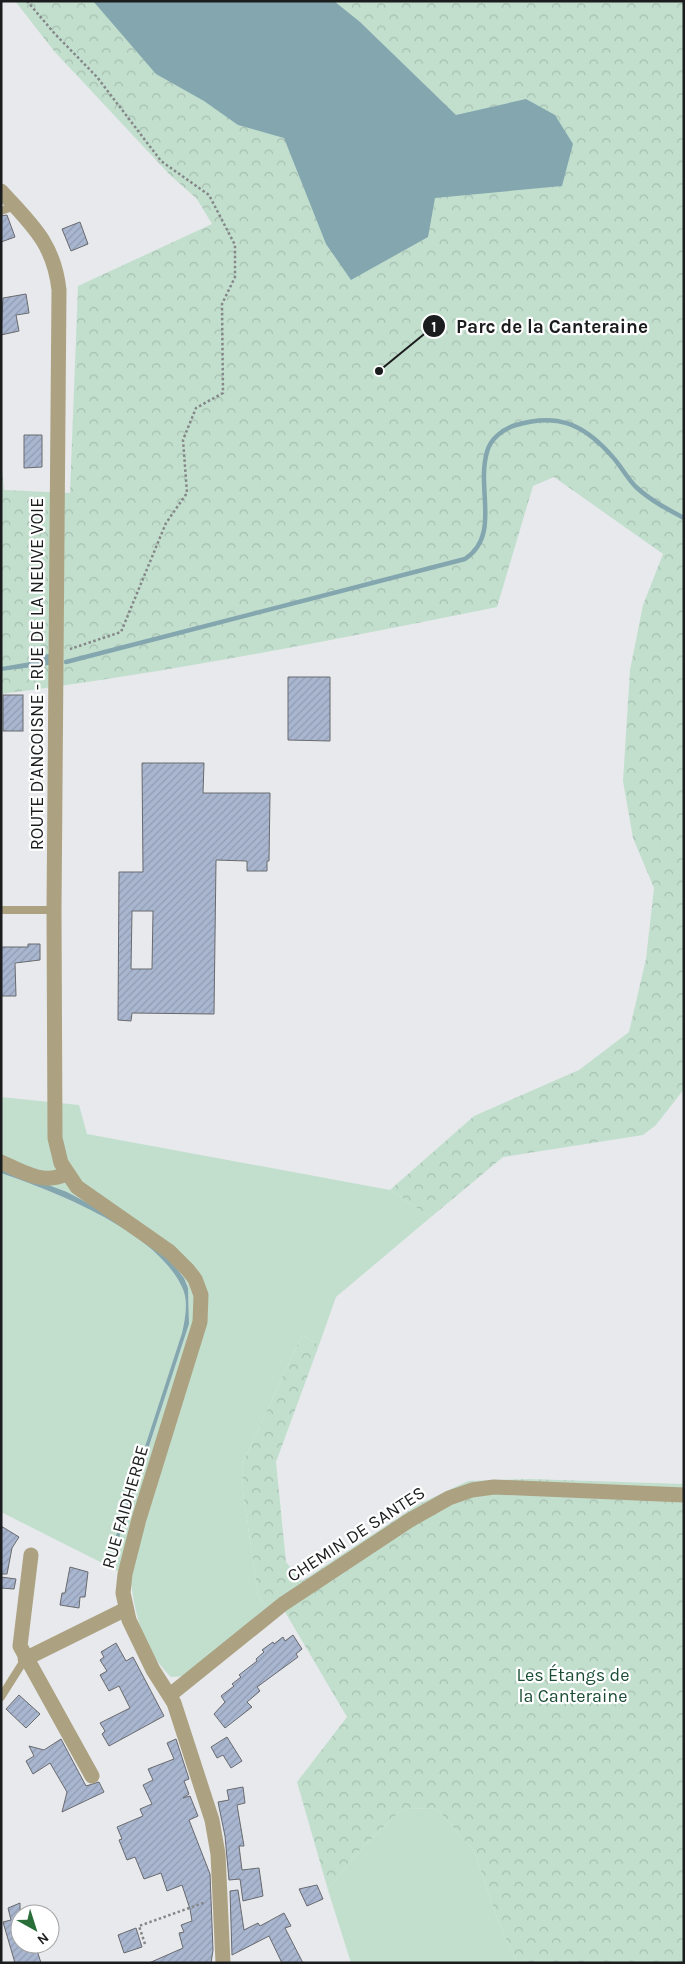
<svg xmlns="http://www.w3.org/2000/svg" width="685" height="1964" font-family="Karla,sans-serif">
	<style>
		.grass { fill: #c2dfce }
		.forest { fill: url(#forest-crowns) }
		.water { fill: #83a6af }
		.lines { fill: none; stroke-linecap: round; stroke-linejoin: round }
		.stream { stroke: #83a6af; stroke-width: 4.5 }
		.building { fill: url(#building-hatch); stroke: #696a6e; fill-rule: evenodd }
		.path { stroke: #848688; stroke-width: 2.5; stroke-dasharray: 2.5 2.5; stroke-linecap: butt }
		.service { stroke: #aca282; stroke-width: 8 }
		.minor { stroke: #aca282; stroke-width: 15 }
		.labels { text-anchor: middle; stroke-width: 4.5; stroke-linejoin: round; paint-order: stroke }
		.street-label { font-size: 18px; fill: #1b1c1d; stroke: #fff }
		.park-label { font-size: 18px; fill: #1a4d34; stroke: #fff }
		.leader { fill: none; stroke: #1b1c1d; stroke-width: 2 }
		.callout-dot { fill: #1b1c1d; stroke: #fff; stroke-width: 2 }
		.mark-label { font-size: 15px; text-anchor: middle; font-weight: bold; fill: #fff }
		.callout-label { font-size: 19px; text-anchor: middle; font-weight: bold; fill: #1b1c1d; stroke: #fff; stroke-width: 4.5; stroke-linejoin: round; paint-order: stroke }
	</style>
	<defs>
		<pattern id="forest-crowns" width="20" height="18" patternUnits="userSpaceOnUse" patternTransform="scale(1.25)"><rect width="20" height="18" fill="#c2dfce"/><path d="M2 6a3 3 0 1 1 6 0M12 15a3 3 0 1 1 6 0" fill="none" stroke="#a6bfb0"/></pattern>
		<pattern id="building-hatch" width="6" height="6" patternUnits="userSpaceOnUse" patternTransform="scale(1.25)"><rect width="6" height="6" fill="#a9b6d0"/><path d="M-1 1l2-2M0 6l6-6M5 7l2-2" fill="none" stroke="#919cb2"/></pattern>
	</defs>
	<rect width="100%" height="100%" fill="#e7e9ec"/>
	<g class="grass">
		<path d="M1,1097L79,1105L87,1134L390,1190L431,1217L336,1297L319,1345L302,1335L242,1464L243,1492L258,1595L267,1609L185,1676L171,1677C142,1647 136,1618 130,1577L1,1512V1173C56,1192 156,1231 182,1287C189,1301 185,1319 182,1333L112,1550L129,1508L189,1324L188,1288L184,1278L169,1259L99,1209L67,1192L1,1167Z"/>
		<path d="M403,1808L437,1809L474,1851L500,1926L518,1963H351L328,1890L356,1854Z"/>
	</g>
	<g class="forest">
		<path d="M15,1H684V1089L656,1125L643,1135L503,1157L431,1217L390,1190L474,1116L579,1070L629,1032L646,959L654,888L633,838L623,781L630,670L643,605L663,554L554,477L533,486L497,607C332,640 168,673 1,694V457L4,490L70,493L78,286L212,224L197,199L170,175L54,51Z"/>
		<path d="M302,1335L319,1345L276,1462L286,1562L302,1581L419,1504L468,1481L529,1479L684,1484V1963H518L500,1926L474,1851L437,1809L403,1808L356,1854L328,1890L297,1782L347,1717L278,1600L267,1609L258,1595L243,1492L242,1464Z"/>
	</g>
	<g class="water">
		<path d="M93,1H334L360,22L456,115L526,99L555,115L573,144L562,186L435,198L428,237L351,280L326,244L284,138L238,125L204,101L156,74Z"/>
		<path d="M49,654V665L1,671V667L42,660V655Z"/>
		<path d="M1,1167L67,1192L99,1209L169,1259L184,1278L188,1288L189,1324L116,1547L111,1551L182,1333C185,1319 189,1301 182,1287C156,1231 56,1192 1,1173Z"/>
	</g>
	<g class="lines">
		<path class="stream" d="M66,662L465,559C501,535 476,489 487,452C490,439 503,429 516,425C556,413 582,423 610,454C620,464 626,477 636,487C650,500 667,509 684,518"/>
	</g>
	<g class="building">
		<path d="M7,215L15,237L1,242V216Z"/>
		<path d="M80,222L88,244L71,251L62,229Z"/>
		<path d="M26,294L29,313L16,315L19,331L1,335L3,298Z"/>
		<path d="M24,435H42V467L24,468Z"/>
		<path d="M288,677H330V741L288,740Z"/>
		<rect x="3" y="695" width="20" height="36"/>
		<path d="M142,763H204L203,793H270L269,861H267V871H247V861L216,860L214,1014L132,1013L131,1021L118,1020L119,872H143ZM132,911H153L152,969H131Z"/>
		<path d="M28,944H40V960L15,963L16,996H1V947H28Z"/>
		<path d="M1,1526L19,1537L12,1548L7,1574H1Z"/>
		<path d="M70,1567L88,1572L85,1597H80L79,1608L60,1605L62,1593H65Z"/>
		<path d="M1,1577L16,1579L14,1589L1,1588Z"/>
		<path d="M293,1635L302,1649L296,1654L298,1657L257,1687L260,1691L247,1702L252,1707L225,1728L214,1714L225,1702L221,1696L234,1686L232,1684L241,1677L239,1675L257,1661L256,1659L264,1652L262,1650L273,1642L274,1644L283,1637L285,1641Z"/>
		<path d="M116,1643L126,1661L133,1657L164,1716L109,1746L102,1734L105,1731L100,1723L130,1708L119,1686L109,1691L100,1675L107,1671L100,1660L104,1657L101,1652Z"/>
		<path d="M19,1695L40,1714L26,1728L6,1709Z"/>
		<path d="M227,1737L242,1761L231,1768L223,1755L217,1758L211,1747Z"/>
		<path d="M61,1739L86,1786L99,1782L104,1792L62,1812L67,1792L50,1763L33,1774L26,1761L34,1756L29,1746L44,1750Z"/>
		<path d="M176,1739L189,1779L184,1781L189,1794L183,1798L190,1796L198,1816L189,1820L210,1874L213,1950L211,1963H149L183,1948L179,1933L184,1932L181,1925L192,1921L190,1909L182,1885L167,1891L161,1873L144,1879L135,1857L127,1860L119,1840L122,1839L117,1827L143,1816L140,1809L152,1804L143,1785L153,1780L148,1769L174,1759L167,1743Z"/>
		<path d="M243,1787L245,1803L237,1805L244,1846H239L242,1870L259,1868L263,1896L243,1901L240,1879L229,1880L225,1836L218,1802L229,1800L227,1790Z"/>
		<path d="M317,1885L323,1899L307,1906L299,1889Z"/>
		<path d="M238,1890L244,1930L258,1923L260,1926L284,1913L291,1926L285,1928L303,1963H282L269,1936L232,1955L230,1891Z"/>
		<path d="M20,1903V1944H35L41,1963H15L3,1922L11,1920L8,1908Z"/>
		<path d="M136,1928L142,1947L124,1953L118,1935Z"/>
	</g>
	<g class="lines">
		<g class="path">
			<path d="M27,1L55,34L97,77L161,161L209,195L235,245V277L222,304L223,393L196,408L183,440L187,493L166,523L121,632L70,649"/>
			<path d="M145,1944L139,1926L206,1902"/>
		</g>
		<g class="service">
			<path d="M1,211L15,206"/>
			<path d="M1,910H54"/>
			<path d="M1,1697L25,1659"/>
		</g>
		<g class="minor">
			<path d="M1,191C31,224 54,243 59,290L54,910L55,1138L61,1163L77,1187L170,1252L188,1270L195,1279L201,1295L200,1322L139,1519L125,1574L123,1593L129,1620L153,1670L174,1703L212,1820L218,1854L223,1963"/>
			<path d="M1,1162C23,1172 43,1185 66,1174"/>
			<path d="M31,1555L20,1646L92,1776"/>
			<path d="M25,1659L126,1609"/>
			<path d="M170,1695L283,1604L410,1520L449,1498L472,1490L494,1487L684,1495"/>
		</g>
	</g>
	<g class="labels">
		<g class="street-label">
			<text transform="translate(37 674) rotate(-90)" y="6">ROUTE D'ANCOISNE - RUE DE LA NEUVE VOIE</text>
			<text transform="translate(125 1507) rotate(-74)" y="6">RUE FAIDHERBE</text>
			<text transform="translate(356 1534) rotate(-33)" y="6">CHEMIN DE SANTES</text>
		</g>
		<g class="park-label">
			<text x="573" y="1681">Les Étangs de<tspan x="573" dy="21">la Canteraine</tspan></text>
		</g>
	</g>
	<path class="leader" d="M379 371L434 326"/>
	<g class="callout-dot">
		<circle cx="379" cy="371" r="5"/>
		<circle cx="434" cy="326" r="12"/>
	</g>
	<g class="mark-label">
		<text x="434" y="332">1</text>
	</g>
	<g class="callout-label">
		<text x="552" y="333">Parc de la Canteraine</text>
	</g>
	<rect width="685" height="1964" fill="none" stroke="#1b1c1d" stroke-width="5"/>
	<g transform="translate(35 1929) rotate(141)"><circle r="24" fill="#ffffff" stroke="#a4a4a5"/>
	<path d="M0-4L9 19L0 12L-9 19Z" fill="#296d39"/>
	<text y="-8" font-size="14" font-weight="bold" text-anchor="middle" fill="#1b1c1d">N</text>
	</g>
</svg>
